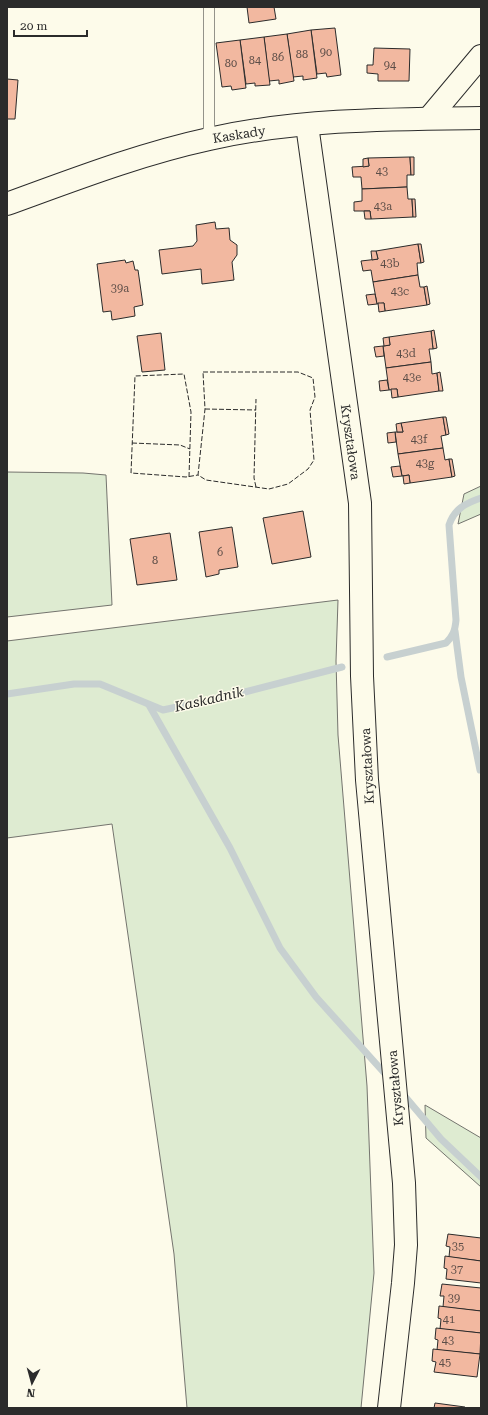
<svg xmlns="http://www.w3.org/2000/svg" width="488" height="1415" font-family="'Roboto Serif',serif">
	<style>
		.green { fill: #deebd1; stroke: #74746e }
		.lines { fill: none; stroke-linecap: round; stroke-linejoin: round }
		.stream { stroke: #c7d0d0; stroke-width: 7 }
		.building { fill: #f2b8a0; stroke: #2b2b2b }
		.service-casing { stroke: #2b2b2b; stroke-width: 12 }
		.minor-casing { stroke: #2b2b2b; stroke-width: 24 }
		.service { stroke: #fdfbea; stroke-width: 11 }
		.minor { stroke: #fdfbea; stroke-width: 22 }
		.fence { stroke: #2b2b2b; stroke-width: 1; stroke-dasharray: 5 2; stroke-linecap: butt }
		.labels { text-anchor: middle; stroke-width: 3; stroke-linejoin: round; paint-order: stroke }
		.number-label { font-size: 11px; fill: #5d4e48 }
		.street-label { font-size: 13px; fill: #2b2b2b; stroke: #fdfbea }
		.water-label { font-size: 14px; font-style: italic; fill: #2b2b2b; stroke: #fdfbea }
	</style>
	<rect width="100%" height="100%" fill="#fdfbea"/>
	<g class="green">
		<path d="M7,472L83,473L106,475L112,605L7,617Z"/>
		<path d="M481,486V514L458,524L464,494Z"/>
		<path d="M338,600L336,661L338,735L367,1086L374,1273L361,1408H187L174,1254L112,824L7,838V641Z"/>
		<path d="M425,1105L481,1138V1187L426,1138Z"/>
	</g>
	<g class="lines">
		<g class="stream">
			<path d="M455,631L461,677L480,770"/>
			<path d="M387,657L446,643C453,636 455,631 456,620L449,525C454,509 466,503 481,498"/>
			<path d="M7,694L74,684H100L163,710L241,693L342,667"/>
			<path d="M149,705L230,848L280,948L316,997L388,1077"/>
			<path d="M402,1093L441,1139L481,1177"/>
		</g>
	</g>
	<g class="building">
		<path d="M247,7H274L276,19L249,23Z"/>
		<path d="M335,28L341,75L327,77L326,73L317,74L311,30Z"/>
		<path d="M311,30L317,78L303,80V76L293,77L287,34Z"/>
		<path d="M287,34L294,81L279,84V80L269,81L264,37Z"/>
		<path d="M264,37L270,85L255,86V83L246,84L240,40Z"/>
		<path d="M240,40L246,88L232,90L231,86L222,87L216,43Z"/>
		<path d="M374,48L410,49L409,81H378V74L367,73V65H373Z"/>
		<path d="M7,79L18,80L15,119H7Z"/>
		<path d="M410,157L411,175H407V187L362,189L361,177H353L352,167L369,166L368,158Z"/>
		<path d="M410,157H414V175H411Z"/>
		<path d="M368,158L369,166L363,167V159Z"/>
		<path d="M407,187L408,199H412L413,217L371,219L370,211H354V202L362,201V189Z"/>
		<path d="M412,199H415L416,217H413Z"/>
		<path d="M364,211H370L371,219H365Z"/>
		<path d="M215,222L216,229L229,228L230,240L237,245V255L232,262L234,280L202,284L201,269L162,274L159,250L193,246L197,241L196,225Z"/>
		<path d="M418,244L421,263H417L418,275L373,282L371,270L363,271L361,261L378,259L376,251Z"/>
		<path d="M418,244H421L424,262L421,263Z"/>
		<path d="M371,251H376L378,259L372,260Z"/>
		<path d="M125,260L126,263L133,261L135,270H138L143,305L134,307L135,316L112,320L111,311L103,312L97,264Z"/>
		<path d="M418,275L420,287H424L427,305L385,311L384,303L377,304L373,282Z"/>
		<path d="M427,286L430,304L427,305L424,287Z"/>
		<path d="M375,294L377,304L368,305L366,295Z"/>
		<path d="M378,303H384L385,311L379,312Z"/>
		<path d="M434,330L437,348L433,349L431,331Z"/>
		<path d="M431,331L433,349H429L431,362L386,368L383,346L390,345L389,337Z"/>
		<path d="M161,333L165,370L142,372L137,336Z"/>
		<path d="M389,337L390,345L384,346L383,338Z"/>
		<path d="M383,346L384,356L376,357L374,347Z"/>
		<path d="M431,362L432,374L437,373L439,391L398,397L397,389L389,390L386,368Z"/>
		<path d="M440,372L443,391H439L437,373Z"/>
		<path d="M387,380L389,390L380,391L379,381Z"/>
		<path d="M391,389H397L398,397L392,398Z"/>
		<path d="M443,417L446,435L441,436L443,448L398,454L395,432H403L401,423Z"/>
		<path d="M443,417H446L449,434L446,435Z"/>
		<path d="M401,423L403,432H397L396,424Z"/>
		<path d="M395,432L396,442L388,443L387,433Z"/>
		<path d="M443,448L445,460L449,459L452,477L410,483L409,475L402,476L398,454Z"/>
		<path d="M449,459H452L455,476L452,477Z"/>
		<path d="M400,466L402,476L393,477L391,467Z"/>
		<path d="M409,475L410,483L404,484L403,476Z"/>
		<path d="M303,511L311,557L272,564L263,518Z"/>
		<path d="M232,527L238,567L219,570V574L206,577L199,532Z"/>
		<path d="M170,533L177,580L137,585L130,539Z"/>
		<path d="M448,1234L481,1238V1261L449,1257L450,1247L446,1246Z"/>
		<path d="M445,1256L481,1261V1283L446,1279L447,1269L444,1268Z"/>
		<path d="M442,1284L481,1288V1311L443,1307L444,1296H440Z"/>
		<path d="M439,1306L481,1311V1333L440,1329L441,1319L438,1318Z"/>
		<path d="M436,1328L481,1333L480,1354L437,1350L438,1340L435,1339Z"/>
		<path d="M433,1349L480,1354L477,1377L434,1372L436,1362L432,1361Z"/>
		<path d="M435,1403L465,1407V1408H434Z"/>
	</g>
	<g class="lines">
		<defs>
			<path id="service" d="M209,7V139"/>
			<g id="minor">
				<path d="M429,118L481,56"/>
				<path d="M307,125L360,503L362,676L367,780L404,1183L406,1245L403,1283L389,1408"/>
				<path d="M7,204C73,180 140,154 209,139C297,119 391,119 481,118"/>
			</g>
		</defs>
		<use href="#service" class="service-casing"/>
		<use href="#minor" class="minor-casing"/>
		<use href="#service" class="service"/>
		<use href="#minor" class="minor"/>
		<g class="fence">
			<path d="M203,372H298L313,378L315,397L310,410L314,460L308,469L288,484L269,489L206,480L198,475L205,409Z"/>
			<path d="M205,409L256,410"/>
			<path d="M132,443L180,445L190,449"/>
			<path d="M189,477L191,412L184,374L135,376L131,473L186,477L198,475"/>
			<path d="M256,487L254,478L256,399"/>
		</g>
	</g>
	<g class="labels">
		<g class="number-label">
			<text x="326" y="56">90</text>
			<text x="302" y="58">88</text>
			<text x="278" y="61">86</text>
			<text x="255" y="64">84</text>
			<text x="231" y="67">80</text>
			<text x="390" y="69">94</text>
			<text x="382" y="175">43</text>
			<text x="383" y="210">43a</text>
			<text x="390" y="267">43b</text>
			<text x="120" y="292">39a</text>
			<text x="400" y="295">43c</text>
			<text x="406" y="357">43d</text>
			<text x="412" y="381">43e</text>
			<text x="419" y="443">43f</text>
			<text x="425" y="467">43g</text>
			<text x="220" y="556">6</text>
			<text x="155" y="564">8</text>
			<text x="458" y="1250">35</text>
			<text x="457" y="1273">37</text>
			<text x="454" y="1302">39</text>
			<text x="449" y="1323">41</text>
			<text x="448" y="1344">43</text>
			<text x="445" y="1366">45</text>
		</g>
		<g class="street-label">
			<text transform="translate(239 134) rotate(-9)" y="5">Kaskady</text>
			<text transform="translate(351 442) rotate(82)" y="5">Kryształowa</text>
			<text transform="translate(367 766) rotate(-93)" y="5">Kryształowa</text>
			<text transform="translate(395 1088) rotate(-95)" y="5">Kryształowa</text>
		</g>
		<g class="water-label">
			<text transform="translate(209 699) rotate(-13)" y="5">Kaskadnik</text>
		</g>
	</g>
	<rect width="488" height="1415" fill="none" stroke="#2b2b2b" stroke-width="16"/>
	<g transform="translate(32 1383) rotate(186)" stroke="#fdfbea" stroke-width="3" paint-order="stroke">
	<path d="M0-3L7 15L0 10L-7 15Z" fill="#2b2b2b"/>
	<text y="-6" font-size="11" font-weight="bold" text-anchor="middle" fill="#2b2b2b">N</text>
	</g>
	<path d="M14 30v6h73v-6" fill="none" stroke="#2b2b2b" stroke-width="2"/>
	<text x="20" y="30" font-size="12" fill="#2b2b2b" stroke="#fdfbea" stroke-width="3" paint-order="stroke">20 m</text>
</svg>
